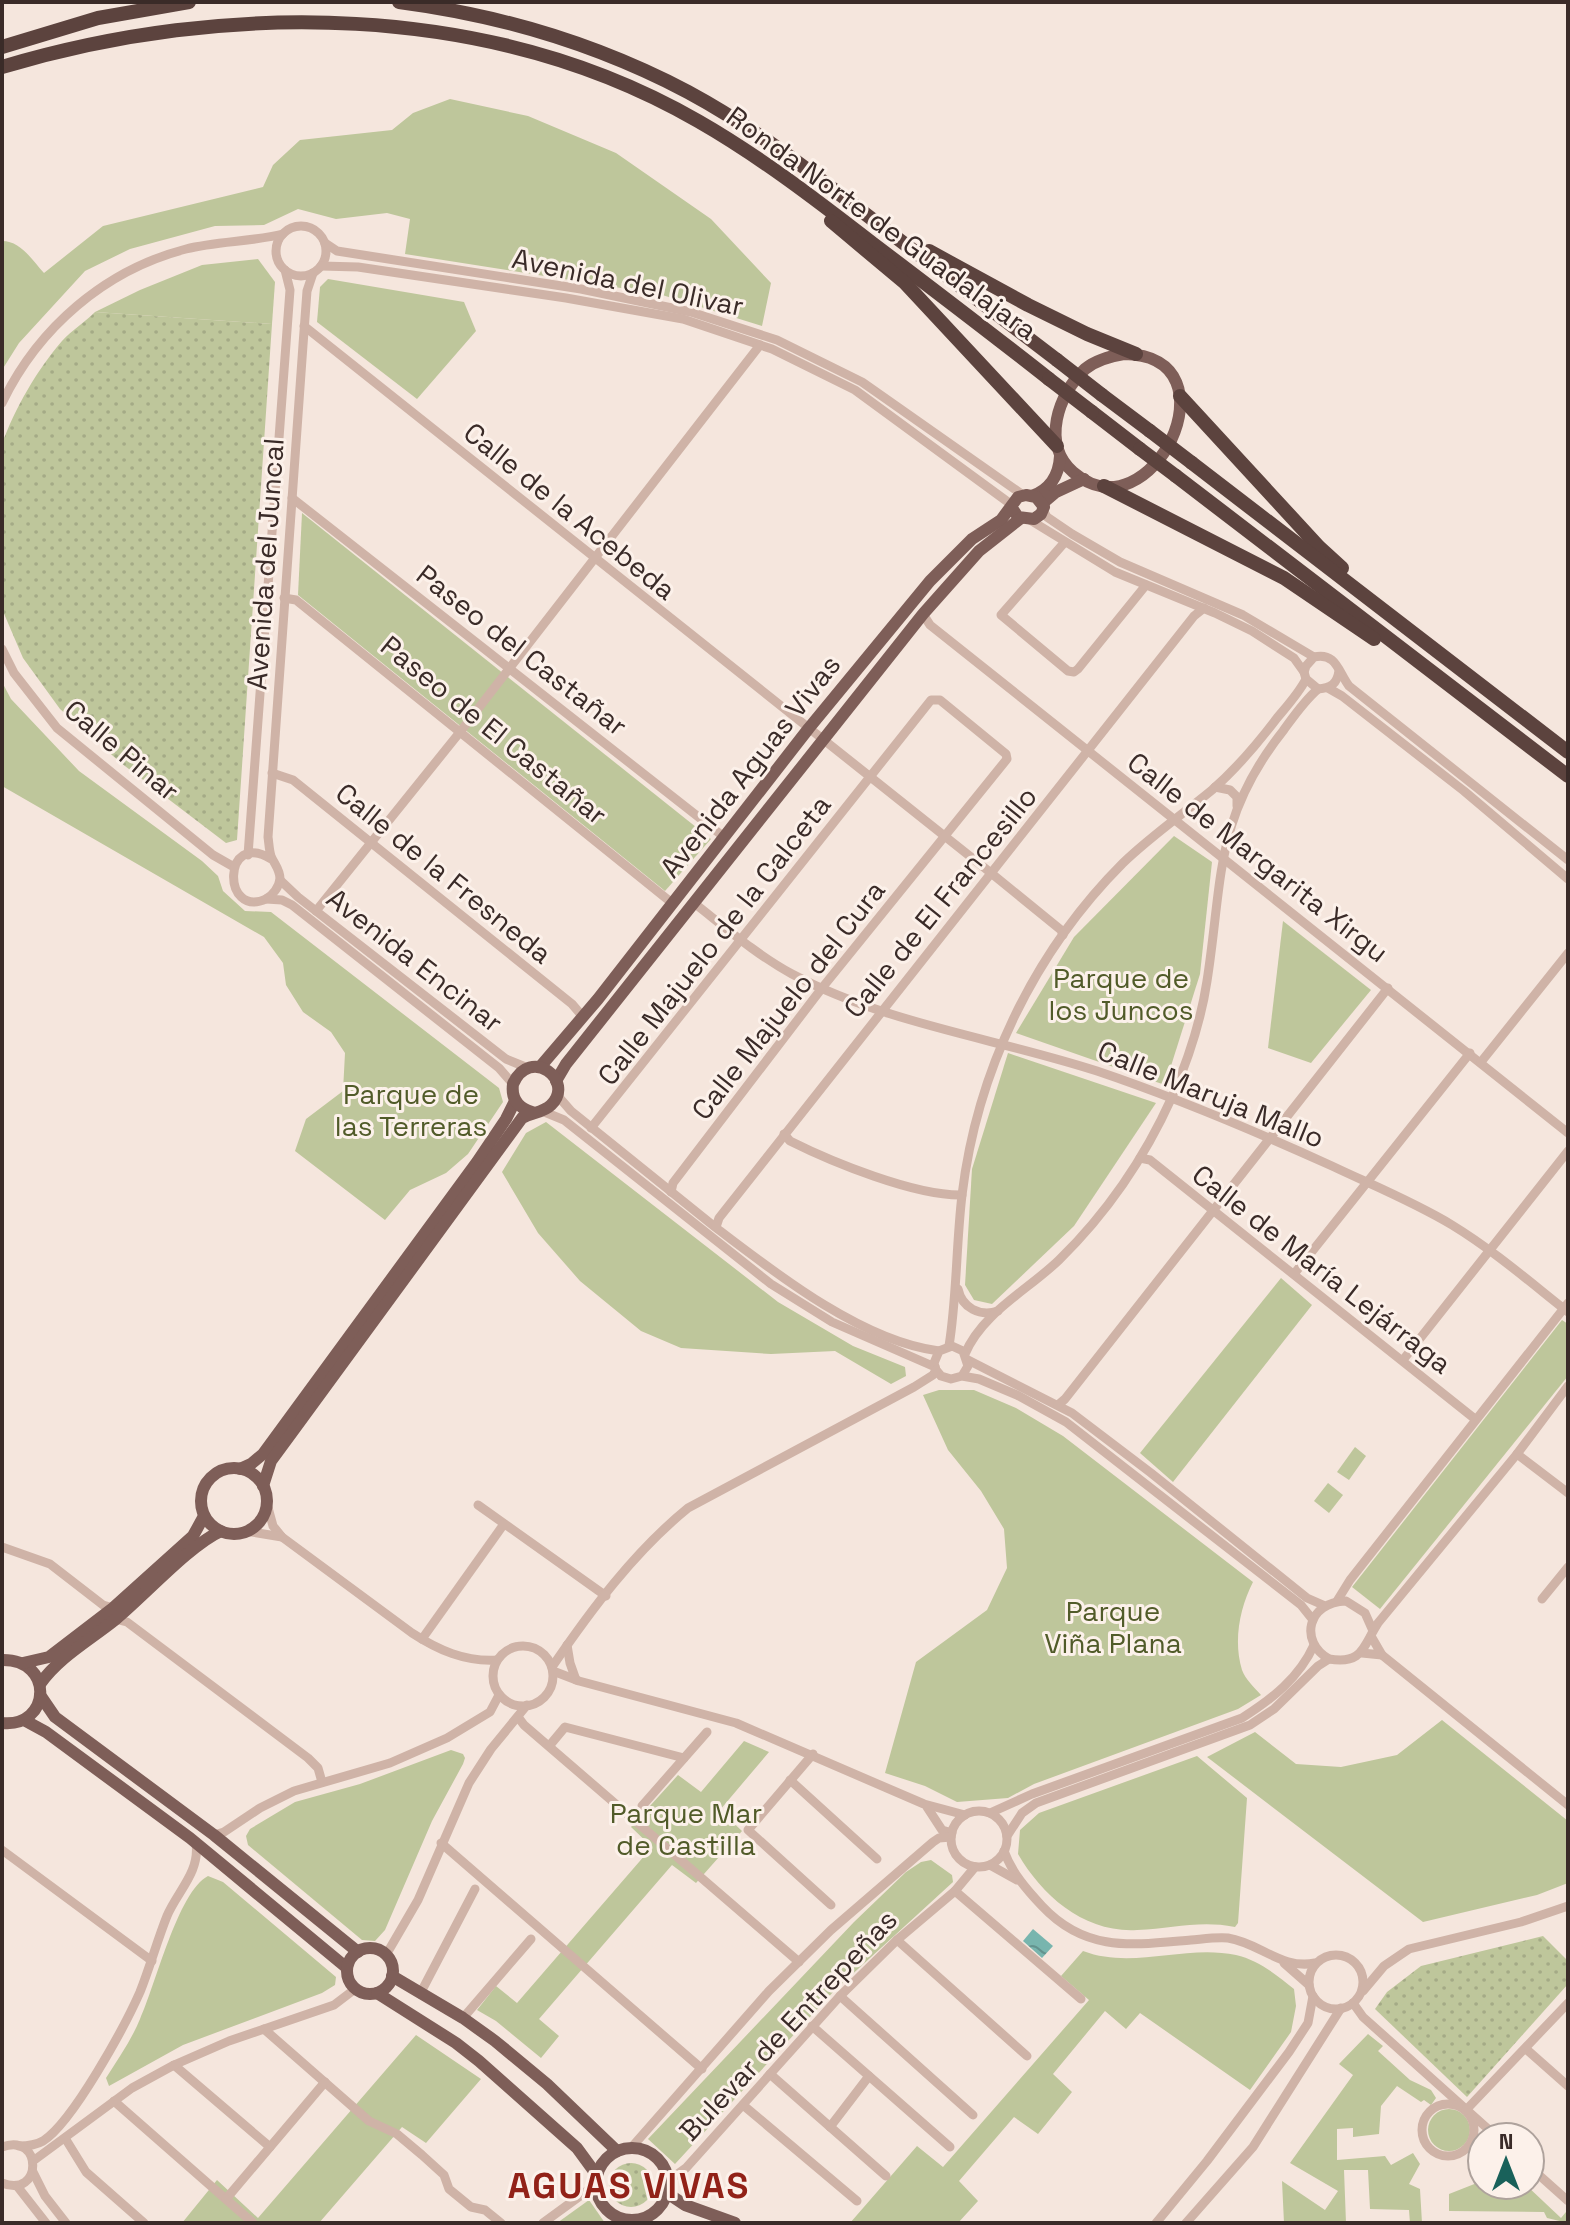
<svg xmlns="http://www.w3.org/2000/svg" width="1570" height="2225" font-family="'Space Grotesk',sans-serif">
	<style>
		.grass { fill: url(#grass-dots) }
		.green { fill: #bec69b }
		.water { fill: url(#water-waves) }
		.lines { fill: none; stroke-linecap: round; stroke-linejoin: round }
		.minor { stroke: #cfb3a7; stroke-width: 9 }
		.major { stroke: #7e5e58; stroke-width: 12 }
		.highway { stroke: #5c433e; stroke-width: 14 }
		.highway-bridge { stroke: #5c433e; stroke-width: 14 }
		.labels { text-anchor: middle; stroke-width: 6; stroke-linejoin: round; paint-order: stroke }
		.street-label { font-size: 28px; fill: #3a2b28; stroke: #fcf1ea }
		.park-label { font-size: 28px; fill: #515b29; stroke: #fcf1ea }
		.district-label { font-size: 36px; font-weight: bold; letter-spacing: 2px; fill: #922218; stroke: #fcf1ea }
	</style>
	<defs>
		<pattern id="grass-dots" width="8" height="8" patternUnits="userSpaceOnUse" patternTransform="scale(2)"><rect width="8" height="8" fill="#bec69b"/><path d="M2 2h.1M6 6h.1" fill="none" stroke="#a4aa86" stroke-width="1.8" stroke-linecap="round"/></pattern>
		<pattern id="water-waves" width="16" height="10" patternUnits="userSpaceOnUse" patternTransform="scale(2)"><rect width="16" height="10" fill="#78b5ae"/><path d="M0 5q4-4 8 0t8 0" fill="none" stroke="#63938e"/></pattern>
	</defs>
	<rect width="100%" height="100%" fill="#f5e6dd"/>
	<g class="grass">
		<path d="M95,312L272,324L237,840L226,843L121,763L60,709L23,658L2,609V444C15,408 37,370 62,341C72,330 85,322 95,312Z"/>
		<path d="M1543,1936L1568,1961V1984L1467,2097L1375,2009L1387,1992L1421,1966Z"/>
		<circle cx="631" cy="2185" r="22"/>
	</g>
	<g class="green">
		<path d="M450,99L528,116L616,153L711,219L771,283L762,326L659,294L405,254L410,219L387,213L336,219L298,209L264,225L215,226L130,249L85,271L19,343L2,370V241C21,241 32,260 44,273L103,226L263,187L273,165L300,140L392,130L413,113Z"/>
		<path d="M258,259L275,282L272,324L95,312L140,290L202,265Z"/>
		<path d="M328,279L464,302L476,331L417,399L317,322L320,287Z"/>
		<path d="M302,513L711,839L665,891L298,595Z"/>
		<path d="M2,682L11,699L79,771L202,861L218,876L223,891L245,911L271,912L499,1088L503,1102L468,1154L446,1173L410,1190L385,1220L295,1151L306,1119L343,1091L345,1053L331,1032L303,1012L286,985L283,963L264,937L2,786Z"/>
		<path d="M1174,836L1212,862L1200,974L1165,1085L1016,1033L1074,937Z"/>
		<path d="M1283,921L1371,990L1311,1063L1268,1048Z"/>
		<path d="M1008,1053L1156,1103L1074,1226L992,1304L974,1300L965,1285L972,1169Z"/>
		<path d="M546,1122L778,1302L853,1346L905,1367L906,1376L891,1384L835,1351L771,1354L681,1348L641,1331L580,1281L538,1233L502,1172L526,1133Z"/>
		<path d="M1281,1278L1312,1305L1173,1482L1140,1453Z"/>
		<path d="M1562,1320L1568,1324V1376L1380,1609L1352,1587Z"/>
		<path d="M939,1390H974L1016,1408L1063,1436L1253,1582C1240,1607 1233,1641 1242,1670C1245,1679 1255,1688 1261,1695L1238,1709L1034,1784L1008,1798L957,1802L925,1786L885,1773L916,1662L987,1610L1007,1568L1004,1529L981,1491L948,1450L923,1395Z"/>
		<path d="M1355,1447L1366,1456L1349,1480L1337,1472Z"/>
		<path d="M1328,1483L1343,1495L1329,1513L1314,1501Z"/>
		<path d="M1442,1720L1568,1821V1883L1537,1895L1423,1922L1207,1757L1255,1732L1296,1764L1341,1767L1397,1755Z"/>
		<path d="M744,1741L769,1752L720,1810L742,1831L696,1883L672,1865L539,2019L559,2036L541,2058L496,2021L477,2010L496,1986L517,2003L652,1847L631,1827L678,1775L701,1792Z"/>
		<path d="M451,1750L463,1754L465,1758L463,1764L432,1821L385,1930L375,1941L362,1940L248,1845L246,1836L250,1829L295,1802L360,1784Z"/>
		<path d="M1197,1756L1247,1798L1238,1923L1235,1927C1198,1920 1173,1929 1137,1930C1085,1933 1043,1897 1018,1854L1020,1830L1039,1813Z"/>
		<path d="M931,1860L952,1875L953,1882L834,1991L675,2164L648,2139L854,1922L906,1872L921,1862Z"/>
		<path d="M208,1876L223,1882L336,1977L335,1985L322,1993L183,2045L109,2086L106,2078C118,2059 132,2039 140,2019C155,1987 178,1891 208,1876Z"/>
		<path d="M1083,1951C1133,1970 1185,1944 1236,1955C1258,1960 1277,1975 1294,1989L1296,2006L1291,2032L1250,2090L1140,2013L1126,2029L1105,2011L1053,2074L1072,2092L1038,2134L1014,2117L959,2181L978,2201L958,2223H850L917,2146L943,2167L1089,2000L1061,1976Z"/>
		<path d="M1368,2034L1383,2046L1378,2051L1410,2080L1431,2090L1436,2098L1431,2105L1424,2100L1421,2102L1397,2086L1381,2106L1379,2134L1353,2137V2128L1337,2129V2160L1385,2156L1391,2165L1413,2153L1420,2164L1409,2184L1420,2189L1422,2223H1410L1409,2210L1370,2209L1368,2170H1344L1346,2223H1284L1282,2181L1325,2210L1338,2191L1290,2163L1353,2075L1339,2064Z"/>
		<path d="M416,2035L481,2079L426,2143L402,2127L319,2223H182L217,2180L258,2218Z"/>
		<circle cx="1449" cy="2130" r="21"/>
		<path d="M1482,2181V2185H1526L1561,2218L1566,2212L1568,2214V2223L1547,2218L1544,2212L1449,2211V2194Z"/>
		<path d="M589,2200L605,2223H557Z"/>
	</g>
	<path class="water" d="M1033,1929L1053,1946L1042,1958L1023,1941Z"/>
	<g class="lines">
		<g class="minor">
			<circle cx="301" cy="251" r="25"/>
			<path d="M325,243L337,251L581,289L691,312L777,340L862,382L1023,495"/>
			<path d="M321,266L358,267L566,298L683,319L772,349L855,390L1012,505"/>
			<path d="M304,326L991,873L1061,930L1063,935"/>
			<path d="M2,403C38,328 105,270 186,249C218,241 251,242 283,234"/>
			<path d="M292,498L724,837"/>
			<path d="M1043,510L1047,517L1072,534L1120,562L1243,615L1314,657"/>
			<path d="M1030,520L1115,572L1215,613L1252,631L1294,658L1304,672L1306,679L1318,689C1331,688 1337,684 1339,671"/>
			<path d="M1064,543L1001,615L1068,671L1074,672L1078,669L1146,585"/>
			<path d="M284,598L296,600L672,903"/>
			<path d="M923,614L930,625L1568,1133"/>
			<path d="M2,649L14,673L57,728L213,855L234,867"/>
			<path d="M1304,672L1306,666L1314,657C1336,652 1338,671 1349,686L1568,860"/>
			<path d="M1328,688L1342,696L1464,791L1568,879"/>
			<path d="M272,773L293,780L572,1004L583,1017"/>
			<path d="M1215,787L1230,790L1237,797V806"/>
			<path d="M248,855L290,290L285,270"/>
			<path d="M271,859C222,829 222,919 266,899C273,895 279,887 280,879C280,869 274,864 271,856C269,850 269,843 268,837L303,345L307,291L313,273"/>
			<path d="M280,880L298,897L506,1059L528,1068"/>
			<path d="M266,899L282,900L292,905L499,1068L513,1084"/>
			<path d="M694,903C726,928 757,955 792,974C887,1024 995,1038 1097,1071C1177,1098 1255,1131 1332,1166C1372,1185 1414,1202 1452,1225C1493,1250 1530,1282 1568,1312"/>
			<path d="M316,911L460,732L760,345"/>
			<path d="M1481,1062L1568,953"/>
			<path d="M557,1095L571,1111C619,1150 667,1188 715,1227C775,1273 863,1342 939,1351"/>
			<path d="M542,1111L564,1120L771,1284L832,1322L935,1367"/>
			<path d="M591,1128L931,700H940L1006,754L1007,759L822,988L673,1183L671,1192"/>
			<path d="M784,1134L790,1141C832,1162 915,1196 962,1195"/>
			<path d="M1140,1158L1150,1160L1475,1419"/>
			<path d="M716,1227L719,1218L1194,616L1204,608"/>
			<path d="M1294,1274L1470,1053"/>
			<path d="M958,1289C962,1308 980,1317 998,1311"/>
			<path d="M949,1346C957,1296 956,1246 962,1195C977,1071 1034,952 1123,863C1151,836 1183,814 1212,790C1236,769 1258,743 1277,718C1287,706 1299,693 1306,679"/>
			<path d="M965,1354C982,1313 1028,1290 1059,1260C1106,1214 1145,1157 1172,1097C1188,1060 1201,1021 1207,981C1223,879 1214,818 1283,731C1294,716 1304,701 1318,689"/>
			<path d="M968,1360L1072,1413L1151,1473L1307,1598L1323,1605"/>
			<path d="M1403,1360L1568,1151"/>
			<path d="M962,1376L968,1366L963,1351L952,1346L939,1351L934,1363L936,1370L941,1376L951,1379L962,1376L979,1379L1017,1395L1066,1422L1301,1605L1313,1620"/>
			<path d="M1058,1405L1065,1399L1388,988"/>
			<path d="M1517,1454L1568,1493"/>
			<path d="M267,1504L273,1526L282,1537L412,1633C438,1650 465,1662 497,1660"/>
			<path d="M478,1505L606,1596"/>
			<path d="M246,1531L282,1537"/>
			<path d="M2,1547L50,1564L103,1605L113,1608"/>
			<path d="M1542,1599L1568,1567"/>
			<path d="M1337,1601L1350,1580L1568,1303"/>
			<path d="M115,1619L127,1622L308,1758L318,1768L322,1782"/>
			<path d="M1373,1631L1365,1613L1346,1601C1307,1602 1299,1642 1329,1659C1363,1665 1363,1646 1378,1623L1517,1454L1568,1386"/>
			<path d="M422,1639L504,1524"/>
			<path d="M567,1645L570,1663L576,1680"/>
			<circle cx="523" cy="1676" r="30"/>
			<path d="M1362,1653L1382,1655L1371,1636"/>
			<path d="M1382,1655L1568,1805"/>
			<path d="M552,1667C591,1610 634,1552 688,1508L914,1387L933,1375L936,1370"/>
			<path d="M553,1671L579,1681L736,1723L924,1804L965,1815"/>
			<path d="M518,1717L524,1725L799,1962"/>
			<path d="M550,1745L565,1727L684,1758"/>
			<path d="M813,1754L748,1830L831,1905"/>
			<path d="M790,1780L877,1859"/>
			<path d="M642,1806L707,1732"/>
			<path d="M927,1807L942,1830L952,1833"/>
			<circle cx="979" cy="1839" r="28"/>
			<path d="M990,1813L1032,1794L1242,1718C1272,1699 1299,1678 1314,1645"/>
			<path d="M214,1835L224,1832L260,1808L294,1791L390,1763L447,1738L490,1712L499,1695"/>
			<path d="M1007,1836L1022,1813L1036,1803L1250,1725L1274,1709L1318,1666L1329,1659"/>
			<path d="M441,1843L702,2069"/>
			<path d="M2,1850L152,1961"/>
			<path d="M1004,1851C1012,1873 1027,1890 1042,1906C1086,1953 1133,1945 1191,1940C1203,1939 1216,1937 1228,1938C1260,1943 1282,1970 1315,1963"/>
			<path d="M990,1865L1017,1880"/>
			<path d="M955,1891L1081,1999"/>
			<path d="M897,1940L1027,2056"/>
			<circle cx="1336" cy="1982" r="27"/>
			<path d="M386,1955L418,1900L469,1783L491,1749L527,1705"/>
			<path d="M1284,1963L1309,1985"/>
			<path d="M1363,1991L1384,1966L1409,1949L1521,1922L1568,1906"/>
			<path d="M420,1994L475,1889"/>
			<path d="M840,1996L973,2115"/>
			<path d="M1353,2003L1363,2017L1497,2137"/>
			<path d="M463,2018L531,1939"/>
			<path d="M812,2026L950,2147"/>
			<path d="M264,2029L369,2121L397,2134L422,2155L444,2175L449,2189L471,2207L485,2210L501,2223"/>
			<path d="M1526,2049L1568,2086"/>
			<path d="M174,2065L270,2147"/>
			<path d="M770,2074L886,2176"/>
			<path d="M114,2101L253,2223"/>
			<circle cx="1448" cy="2130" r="26"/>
			<path d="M743,2105L857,2201"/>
			<path d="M1466,2110L1568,2003"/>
			<path d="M830,2127L869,2076"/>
			<path d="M65,2138L86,2172L144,2223"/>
			<path d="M19,2146C27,2146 36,2145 43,2141C73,2122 125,2026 140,1992C150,1967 157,1941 167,1916C177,1892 200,1872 196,1844"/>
			<path d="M2,2147C43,2132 43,2199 2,2183"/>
			<path d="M631,2148L769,1991L831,1930L933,1842L939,1838L951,1837"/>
			<path d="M33,2161L132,2088L174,2065L229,2041L334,2005L355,1989"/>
			<path d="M1530,2167L1568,2201"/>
			<path d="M33,2172L45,2196L66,2223"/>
			<path d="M668,2181L686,2168L840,1996L897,1940L955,1891L975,1867"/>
			<path d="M17,2186L46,2223"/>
			<path d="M226,2199L325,2082"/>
			<path d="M543,2223L595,2185"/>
			<path d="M627,2223L629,2221"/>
			<path d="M1156,2223L1207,2161L1289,2052L1308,2023L1313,1996"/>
			<path d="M1186,2223L1253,2147L1341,2008"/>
		</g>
		<g class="major">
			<path d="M1124,354C1241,355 1151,540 1073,472C1041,444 1058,394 1085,369C1096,360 1111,356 1124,354Z"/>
			<path d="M1032,496C1051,489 1059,475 1060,456"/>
			<path d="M1043,503L1056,492L1084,479"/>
			<path d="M540,1067L598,999L809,728L930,581L972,539L1001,520L1018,497L1026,495L1036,497L1044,507L1041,514L1034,519L1018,517L1012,508"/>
			<path d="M556,1081L566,1064L923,614L979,551L1021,518"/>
			<circle cx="234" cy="1501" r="33"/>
			<path d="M240,1469L251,1464L263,1454L477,1162L506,1119L515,1101"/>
			<path d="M263,1486L271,1461L296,1427L522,1118C532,1112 543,1113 551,1105C576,1081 530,1045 513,1084C511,1099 518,1108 532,1112"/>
			<path d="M2,1660C55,1659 51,1728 2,1723"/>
			<path d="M23,1663L49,1657L113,1608L193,1536L204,1516"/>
			<path d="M40,1684C59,1657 90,1640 116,1619C145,1595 190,1545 221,1531"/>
			<path d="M40,1695L55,1717L214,1835L358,1952"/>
			<path d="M24,1720L46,1732L190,1838L347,1968"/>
			<circle cx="370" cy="1971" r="23"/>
			<path d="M392,1976L463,2018L495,2041L547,2084L617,2151"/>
			<path d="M377,1993L456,2043L479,2061L577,2148L596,2174"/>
			<circle cx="632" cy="2184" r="36"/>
			<path d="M667,2193L685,2205L735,2223"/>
		</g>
		<g class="highway">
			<path d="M399,2C499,15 599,45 688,92C753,127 810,171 868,216C931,264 994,312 1057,360"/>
			<path d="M2,47L98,18L189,2"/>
			<path d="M2,67C226,0 490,1 698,121C761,157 819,202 876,246C934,290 992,334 1049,379"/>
			<path d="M831,221L905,283L1057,446"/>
			<path d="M929,251L1028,305L1087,334L1136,354"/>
			<path d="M1102,395L1150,431"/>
			<path d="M1180,396L1319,547L1342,568"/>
			<path d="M1092,412L1140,449"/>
			<path d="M1192,463L1568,752"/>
			<path d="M1176,476L1568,776"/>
			<path d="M1104,486L1284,578L1374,639"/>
		</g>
		<g class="highway-bridge">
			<path d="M1057,360L1102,395"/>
			<path d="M1049,379L1092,412"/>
			<path d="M1150,431L1192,463"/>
			<path d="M1140,449L1176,476"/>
		</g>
	</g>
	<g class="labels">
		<g class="street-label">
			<text transform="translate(882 223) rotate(36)" y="10">Ronda Norte de Guadalajara</text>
			<text transform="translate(628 282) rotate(12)" y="10">Avenida del Olivar</text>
			<text transform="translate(570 511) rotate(39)" y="10">Calle de la Acebeda</text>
			<text transform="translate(265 564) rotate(-86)" y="10">Avenida del Juncal</text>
			<text transform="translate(522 650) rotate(38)" y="10">Paseo del Castañar</text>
			<text transform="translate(494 730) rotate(39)" y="10">Paseo de El Castañar</text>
			<text transform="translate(122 750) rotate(40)" y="10">Calle Pinar</text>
			<text transform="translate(750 766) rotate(-52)" y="10">Avenida Aguas Vivas</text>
			<text transform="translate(1258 857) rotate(38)" y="10">Calle de Margarita Xirgu</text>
			<text transform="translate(444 873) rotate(39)" y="10">Calle de la Fresneda</text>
			<text transform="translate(940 902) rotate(-51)" y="10">Calle de El Francesillo</text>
			<text transform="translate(714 940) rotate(-52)" y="10">Calle Majuelo de la Calceta</text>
			<text transform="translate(415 960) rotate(38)" y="10">Avenida Encinar</text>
			<text transform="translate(788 1000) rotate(-52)" y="10">Calle Majuelo del Cura</text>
			<text transform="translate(1211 1094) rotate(22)" y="10">Calle Maruja Mallo</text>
			<text transform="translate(1322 1269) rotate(38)" y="10">Calle de María Lejárraga</text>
			<text transform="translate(788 2025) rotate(-47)" y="10">Bulevar de Entrepeñas</text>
		</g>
		<g class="park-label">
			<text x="1121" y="988">Parque de<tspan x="1121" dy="32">los Juncos</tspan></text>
			<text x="411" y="1104">Parque de<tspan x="411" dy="32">las Terreras</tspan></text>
			<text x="1113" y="1621">Parque<tspan x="1113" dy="32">Viña Plana</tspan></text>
			<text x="686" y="1823">Parque Mar<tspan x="686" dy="32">de Castilla</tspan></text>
		</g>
		<g class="district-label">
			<text x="629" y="2198">AGUAS VIVAS</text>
		</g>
	</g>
	<rect width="1570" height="2225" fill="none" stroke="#3a2b28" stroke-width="8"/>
	<g transform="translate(1506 2161)"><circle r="38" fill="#fcf1ea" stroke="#aea29c" stroke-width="2"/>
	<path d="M0-6L14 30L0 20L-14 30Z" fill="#19615a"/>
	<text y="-12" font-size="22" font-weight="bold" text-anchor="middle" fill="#3a2b28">N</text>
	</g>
</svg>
